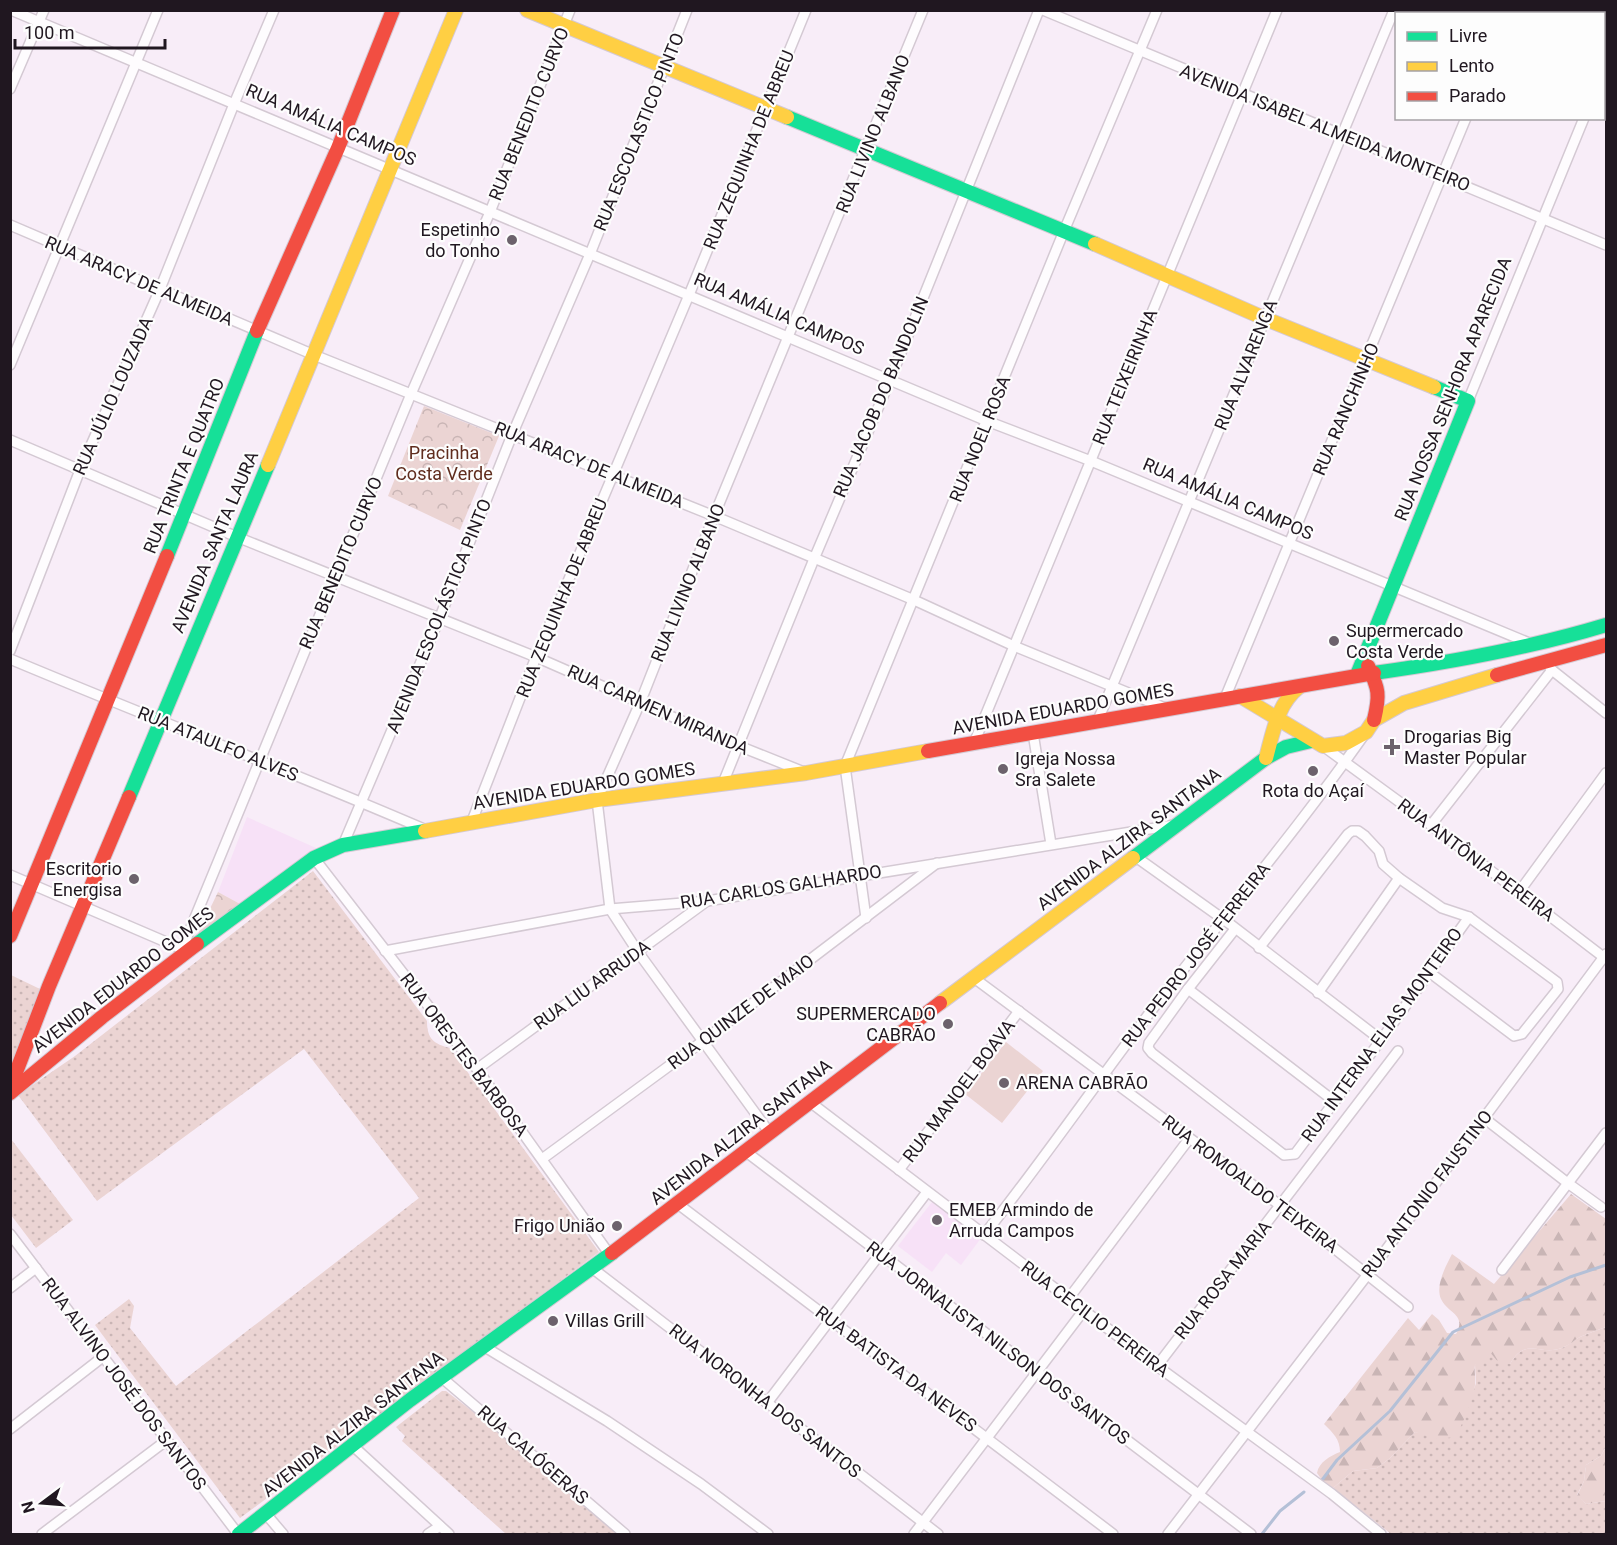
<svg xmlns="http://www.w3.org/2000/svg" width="1617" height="1545" font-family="Roboto,sans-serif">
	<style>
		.built { fill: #f7e1f7 }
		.grass { fill: url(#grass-dots) }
		.forest { fill: url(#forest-firs) }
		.park { fill: url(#park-crowns) }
		.pitch { fill: #ebd4d3 }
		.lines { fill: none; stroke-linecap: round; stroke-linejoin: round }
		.stream { stroke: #b4c0d7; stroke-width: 3 }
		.street-casing { stroke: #d4c9d3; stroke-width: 12 }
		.fast-casing { stroke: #d4c9d3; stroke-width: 16 }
		.slow-casing { stroke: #d4c9d3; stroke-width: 16 }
		.jam-casing { stroke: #d4c9d3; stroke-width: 16 }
		.street { stroke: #fefcfe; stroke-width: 9 }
		.fast { stroke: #16e098; stroke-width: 14 }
		.slow { stroke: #ffcf43; stroke-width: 14 }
		.jam { stroke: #f24e42; stroke-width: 14 }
		.poi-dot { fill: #6c626c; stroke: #fdfdfd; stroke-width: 2 }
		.labels { text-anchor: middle; stroke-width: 4.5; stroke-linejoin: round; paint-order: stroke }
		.street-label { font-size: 18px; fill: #201720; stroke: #fdfdfd }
		.poi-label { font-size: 18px; fill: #201720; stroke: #fdfdfd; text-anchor: start }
		.park-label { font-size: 18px; fill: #602d1e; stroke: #fdfdfd }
	</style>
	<defs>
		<pattern id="grass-dots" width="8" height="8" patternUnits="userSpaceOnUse" patternTransform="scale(1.5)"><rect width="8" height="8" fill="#ebd4d3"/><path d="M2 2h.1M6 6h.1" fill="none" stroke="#c9b5b5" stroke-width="1.8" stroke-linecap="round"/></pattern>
		<pattern id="forest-firs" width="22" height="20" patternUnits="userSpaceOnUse" patternTransform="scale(1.5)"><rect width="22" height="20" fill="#ebd4d3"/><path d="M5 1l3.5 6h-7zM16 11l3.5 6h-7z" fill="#c9b5b5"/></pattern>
		<pattern id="park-crowns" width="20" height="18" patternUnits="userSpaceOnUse" patternTransform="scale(1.5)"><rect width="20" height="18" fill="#ebd4d3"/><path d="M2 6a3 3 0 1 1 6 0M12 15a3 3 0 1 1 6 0" fill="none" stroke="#c9b5b5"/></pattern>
	</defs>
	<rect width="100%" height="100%" fill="#f8edf8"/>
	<g class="built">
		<path d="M247,817L316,848L242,905L218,892Z"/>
		<path d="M932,1202L981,1238L961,1265L946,1253L932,1272L898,1246Z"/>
	</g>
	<g class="grass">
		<path d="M313,871L427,1021C427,1039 434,1044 450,1048L599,1252L240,1518L95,1325L129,1299L134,1306L130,1328L176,1386L419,1198L304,1049L97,1201L18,1095L75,1056Z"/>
		<path d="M11,975L42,990L11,1064Z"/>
		<path d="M11,1139L73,1220L36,1248L11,1215Z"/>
		<path d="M1606,1327V1446L1601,1456L1586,1465L1584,1481L1577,1495L1586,1504L1606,1501V1534H1391L1333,1488L1353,1471L1377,1468L1390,1458L1415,1432L1422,1433L1468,1407L1476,1383L1475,1365L1489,1350L1510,1364C1526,1335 1541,1358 1564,1347C1569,1345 1574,1340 1580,1337C1588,1333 1598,1330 1606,1327Z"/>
		<path d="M442,1391H446L476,1414L617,1534H506L402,1441L405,1436L396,1427Z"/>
	</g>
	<g class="forest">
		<path d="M1571,1194L1606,1219V1327C1598,1330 1588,1333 1580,1337C1574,1340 1570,1345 1564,1347C1541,1358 1526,1335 1510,1364L1499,1363L1489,1351L1483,1363L1475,1365C1474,1372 1476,1379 1475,1385C1473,1400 1463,1424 1455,1437L1437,1439L1415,1432L1390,1458L1377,1468L1353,1471L1333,1488L1322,1480L1317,1473C1319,1462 1330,1456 1340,1452C1340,1439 1333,1433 1324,1424L1408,1318L1419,1330L1432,1314L1439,1320L1447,1333L1456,1334C1467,1314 1448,1314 1441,1299C1435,1285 1446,1266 1452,1254L1494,1284Z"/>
		<path d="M1606,1446V1501L1586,1504L1577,1496L1584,1481L1586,1465L1601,1456Z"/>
	</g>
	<g class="park">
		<path d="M424,406L499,436L460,530L388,496Z"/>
		<path d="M218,892L242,905L194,942Z"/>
	</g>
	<path class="pitch" d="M1006,1042L1043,1071L1002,1123L965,1094Z"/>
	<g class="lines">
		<g class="stream">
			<path d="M1322,1480L1337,1460L1390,1411L1453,1332L1570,1277L1606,1265"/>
			<path d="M1262,1534L1280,1511L1304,1492"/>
		</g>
		<defs>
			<g id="street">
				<path d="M11,10L987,421L1091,461L1534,645"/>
				<path d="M1043,10L1606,245"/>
				<path d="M1557,10L1565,14"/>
				<path d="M1509,14L1510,10"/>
				<path d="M1604,29L1606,30"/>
				<path d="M1604,73L1606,66"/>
				<path d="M10,89L44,10"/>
				<path d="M10,225L314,355L714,516L914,600L1014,646L1165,708"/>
				<path d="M10,365L158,10"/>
				<path d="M1468,401L1584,118"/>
				<path d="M10,440L237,537L536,657L739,746L804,772"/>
				<path d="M10,651L80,470L160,289L234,104L274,10"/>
				<path d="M10,659C148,717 287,770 424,829"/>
				<path d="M1548,665L1552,670L1606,713"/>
				<path d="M1225,698L1466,118"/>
				<path d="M1098,720L1394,10"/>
				<path d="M1033,733L1051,844"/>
				<path d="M974,743L1277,10"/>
				<path d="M1323,746L1431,825L1606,959"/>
				<path d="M723,783L814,559L890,380L1039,10"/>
				<path d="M472,821L536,657L689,295L806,10"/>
				<path d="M1431,825L1552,670"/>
				<path d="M343,845L440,617L512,435L590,254L687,10"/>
				<path d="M1136,857L1230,924L1381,1040"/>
				<path d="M314,858L477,1069L610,1255"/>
				<path d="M10,875L187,951"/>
				<path d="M1519,892L1606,773"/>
				<path d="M866,918L845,766L1064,231L1157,10"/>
				<path d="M1235,929L1188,989L1149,1043L1148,1048L1152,1053L1284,1155L1295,1154L1381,1040L1469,917"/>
				<path d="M1259,948L1348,834L1352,831H1358L1365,836L1379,851L1383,864L1399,878L1442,908L1469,917L1557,982L1558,989L1522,1034L1514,1036L1429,972"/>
				<path d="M182,949L411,394L490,212L570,10"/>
				<path d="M385,951L610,909L707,901L1174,825"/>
				<path d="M974,978L1281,1206L1408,1307"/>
				<path d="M1188,989L1334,1101"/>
				<path d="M1318,993L1399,878"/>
				<path d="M477,1069L707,901"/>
				<path d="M810,1102L1157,1366L1332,1494L1381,1534"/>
				<path d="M1484,1118L1569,1184L1601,1207"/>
				<path d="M769,1132L638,952L610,909L597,800L640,703L714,516L923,10"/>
				<path d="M745,1151L1251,1534"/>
				<path d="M542,1159L703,1041L937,863"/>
				<path d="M899,1170L1019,1011"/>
				<path d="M678,1204L1113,1534"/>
				<path d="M10,1234L238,1534"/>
				<path d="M984,1235C1045,1158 1101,1076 1161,998C1229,910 1300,826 1364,735"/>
				<path d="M592,1268L938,1534"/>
				<path d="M1502,1270L1606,1133"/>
				<path d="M10,1288L36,1268"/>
				<path d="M1069,1298L1189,1139"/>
				<path d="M485,1347L607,1421L701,1484L768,1534"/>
				<path d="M1157,1366L1398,1051"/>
				<path d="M441,1377L625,1534"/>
				<path d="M767,1403L927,1192"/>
				<path d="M10,1429L104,1356"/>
				<path d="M353,1446L449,1534"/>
				<path d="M266,1514L283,1534"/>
				<path d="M42,1534L167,1440"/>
				<path d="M428,1534L440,1526"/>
				<path d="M914,1534L1084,1310"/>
				<path d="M1168,1534L1368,1274L1606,954"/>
			</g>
			<g id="fast">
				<path d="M787,117L1095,244"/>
				<path d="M167,556L257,331"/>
				<path d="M1374,673C1453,662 1530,648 1606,625"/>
				<path d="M1357,675L1468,401L1434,387"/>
				<path d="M129,797L268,465"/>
				<path d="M1133,858L1266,758L1286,747L1311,741"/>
				<path d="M197,944L314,858L343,845L425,831"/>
				<path d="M239,1534L410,1400L612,1253"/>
			</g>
			<g id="slow">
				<path d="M527,10L787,117"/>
				<path d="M1095,244L1266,319L1434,387"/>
				<path d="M268,465L456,10"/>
				<path d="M1240,696L1323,746L1346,743L1366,732L1374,720L1404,703L1497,675"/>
				<path d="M1266,758C1273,733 1277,704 1299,687"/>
				<path d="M425,831L597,800L806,773L928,751"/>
				<path d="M940,1003L1133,858"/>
			</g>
			<g id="jam">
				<path d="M257,331L338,148L393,10"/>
				<path d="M1368,666C1379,689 1380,695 1374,720"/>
				<path d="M1497,675L1606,645"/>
				<path d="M928,751L1374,673"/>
				<path d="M10,936L167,556"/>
				<path d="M10,1088L49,986L129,797"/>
				<path d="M10,1093L102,1017L197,944"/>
				<path d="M612,1253L940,1003"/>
			</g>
		</defs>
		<use href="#street" class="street-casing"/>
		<use href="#fast" class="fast-casing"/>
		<use href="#slow" class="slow-casing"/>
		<use href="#jam" class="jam-casing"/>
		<use href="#street" class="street"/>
		<use href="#fast" class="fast"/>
		<use href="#slow" class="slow"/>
		<use href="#jam" class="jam"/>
	</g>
	<g class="poi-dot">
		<circle cx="512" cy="240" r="6"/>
		<circle cx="1334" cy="641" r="6"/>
		<path d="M1389 738h6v6h6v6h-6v6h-6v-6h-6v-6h6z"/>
		<circle cx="1003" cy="769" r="6"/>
		<circle cx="1313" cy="771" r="6"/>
		<circle cx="134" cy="879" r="6"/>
		<circle cx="948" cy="1024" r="6"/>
		<circle cx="1004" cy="1083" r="6"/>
		<circle cx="937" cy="1220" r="6"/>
		<circle cx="617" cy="1226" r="6"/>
		<circle cx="553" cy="1321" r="6"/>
	</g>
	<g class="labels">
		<g class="street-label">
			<text transform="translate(529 114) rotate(-68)" y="6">RUA BENEDITO CURVO</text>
			<text transform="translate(331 125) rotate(23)" y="6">RUA AMÁLIA CAMPOS</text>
			<text transform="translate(1325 128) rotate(22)" y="6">AVENIDA ISABEL ALMEIDA MONTEIRO</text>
			<text transform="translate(639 132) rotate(-68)" y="6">RUA ESCOLASTICO PINTO</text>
			<text transform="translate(873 134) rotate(-68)" y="6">RUA LIVINO ALBANO</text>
			<text transform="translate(749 150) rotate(-68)" y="6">RUA ZEQUINHA DE ABREU</text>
			<text transform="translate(139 281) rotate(23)" y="6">RUA ARACY DE ALMEIDA</text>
			<text transform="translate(779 314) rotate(23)" y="6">RUA AMÁLIA CAMPOS</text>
			<text transform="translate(1246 365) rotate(-68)" y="6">RUA ALVARENGA</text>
			<text transform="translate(1125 377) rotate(-68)" y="6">RUA TEIXEIRINHA</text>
			<text transform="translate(1453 389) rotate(-68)" y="6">RUA NOSSA SENHORA APARECIDA</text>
			<text transform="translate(113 396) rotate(-66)" y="6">RUA JÚLIO LOUZADA</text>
			<text transform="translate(881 397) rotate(-67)" y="6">RUA JACOB DO BANDOLIN</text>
			<text transform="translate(1346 409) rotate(-67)" y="6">RUA RANCHINHO</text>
			<text transform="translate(980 439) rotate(-68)" y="6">RUA NOEL ROSA</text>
			<text transform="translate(589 465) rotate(22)" y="6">RUA ARACY DE ALMEIDA</text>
			<text transform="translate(184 466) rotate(-68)" y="6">RUA TRINTA E QUATRO</text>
			<text transform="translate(1228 499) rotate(23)" y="6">RUA AMÁLIA CAMPOS</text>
			<text transform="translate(215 542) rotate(-67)" y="6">AVENIDA SANTA LAURA</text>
			<text transform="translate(341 563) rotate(-67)" y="6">RUA BENEDITO CURVO</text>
			<text transform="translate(688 583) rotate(-68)" y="6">RUA LIVINO ALBANO</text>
			<text transform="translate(562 598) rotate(-68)" y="6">RUA ZEQUINHA DE ABREU</text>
			<text transform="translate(439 616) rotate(-68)" y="6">AVENIDA ESCOLÁSTICA PINTO</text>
			<text transform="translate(1063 709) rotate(-10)" y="6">AVENIDA EDUARDO GOMES</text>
			<text transform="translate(658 710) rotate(24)" y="6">RUA CARMEN MIRANDA</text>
			<text transform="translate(218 744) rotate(22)" y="6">RUA ATAULFO ALVES</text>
			<text transform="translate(584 786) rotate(-9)" y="6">AVENIDA EDUARDO GOMES</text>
			<text transform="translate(1129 839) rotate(-37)" y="6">AVENIDA ALZIRA SANTANA</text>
			<text transform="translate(1476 860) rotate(37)" y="6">RUA ANTÔNIA PEREIRA</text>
			<text transform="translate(781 887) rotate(-9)" y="6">RUA CARLOS GALHARDO</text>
			<text transform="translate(1196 955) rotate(-52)" y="6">RUA PEDRO JOSÉ FERREIRA</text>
			<text transform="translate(123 980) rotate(-38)" y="6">AVENIDA EDUARDO GOMES</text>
			<text transform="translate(592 985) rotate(-36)" y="6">RUA LIU ARRUDA</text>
			<text transform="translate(741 1012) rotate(-37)" y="6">RUA QUINZE DE MAIO</text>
			<text transform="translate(1382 1035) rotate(-54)" y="6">RUA INTERNA ELIAS MONTEIRO</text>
			<text transform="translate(464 1055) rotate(53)" y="6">RUA ORESTES BARBOSA</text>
			<text transform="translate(959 1091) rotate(-53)" y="6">RUA MANOEL BOAVA</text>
			<text transform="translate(741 1132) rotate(-38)" y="6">AVENIDA ALZIRA SANTANA</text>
			<text transform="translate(1250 1184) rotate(37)" y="6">RUA ROMOALDO TEIXEIRA</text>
			<text transform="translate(1427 1194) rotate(-53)" y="6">RUA ANTONIO FAUSTINO</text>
			<text transform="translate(1223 1280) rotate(-52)" y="6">RUA ROSA MARIA</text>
			<text transform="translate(1095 1319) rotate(37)" y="6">RUA CECILIO PEREIRA</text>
			<text transform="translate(998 1343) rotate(37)" y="6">RUA JORNALISTA NILSON DOS SANTOS</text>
			<text transform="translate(896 1369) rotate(37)" y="6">RUA BATISTA DA NEVES</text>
			<text transform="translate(124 1384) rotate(53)" y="6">RUA ALVINO JOSÉ DOS SANTOS</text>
			<text transform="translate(765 1401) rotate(38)" y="6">RUA NORONHA DOS SANTOS</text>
			<text transform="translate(353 1424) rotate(-38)" y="6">AVENIDA ALZIRA SANTANA</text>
			<text transform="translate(533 1455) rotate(41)" y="6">RUA CALÓGERAS</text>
		</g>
		<g class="poi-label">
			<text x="500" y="236" text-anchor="end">Espetinho<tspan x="500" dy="21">do Tonho</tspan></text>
			<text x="1346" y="637">Supermercado<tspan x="1346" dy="21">Costa Verde</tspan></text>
			<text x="1404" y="743">Drogarias Big<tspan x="1404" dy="21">Master Popular</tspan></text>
			<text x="1015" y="765">Igreja Nossa<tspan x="1015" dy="21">Sra Salete</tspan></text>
			<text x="1313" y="797" text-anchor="middle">Rota do Açaí</text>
			<text x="122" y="875" text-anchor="end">Escritorio<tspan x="122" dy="21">Energisa</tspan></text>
			<text x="936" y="1020" text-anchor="end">SUPERMERCADO<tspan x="936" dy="21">CABRÃO</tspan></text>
			<text x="1016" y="1089">ARENA CABRÃO</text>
			<text x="949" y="1216">EMEB Armindo de<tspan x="949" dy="21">Arruda Campos</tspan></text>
			<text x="605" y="1232" text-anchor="end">Frigo União</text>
			<text x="565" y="1327">Villas Grill</text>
		</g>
		<g class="park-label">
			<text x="444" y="459">Pracinha<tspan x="444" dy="21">Costa Verde</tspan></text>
		</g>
	</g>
	<rect width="1617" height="1545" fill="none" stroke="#201720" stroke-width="24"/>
	<rect x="1395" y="12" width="210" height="108" fill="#fdfdfd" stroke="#a5a1a5" stroke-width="1.5"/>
	<rect x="1407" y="32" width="30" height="9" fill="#16e098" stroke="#a5a1a5" stroke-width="1.5"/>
	<text x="1449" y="42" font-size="18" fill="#201720">Livre</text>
	<rect x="1407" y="62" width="30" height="9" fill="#ffcf43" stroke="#a5a1a5" stroke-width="1.5"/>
	<text x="1449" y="72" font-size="18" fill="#201720">Lento</text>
	<rect x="1407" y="92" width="30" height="9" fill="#f24e42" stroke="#a5a1a5" stroke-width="1.5"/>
	<text x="1449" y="102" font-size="18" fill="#201720">Parado</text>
	<g transform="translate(42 1503) rotate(254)" stroke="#fdfdfd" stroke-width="4.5" paint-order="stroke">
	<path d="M0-4.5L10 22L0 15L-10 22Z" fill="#201720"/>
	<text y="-9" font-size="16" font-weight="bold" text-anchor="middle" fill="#201720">N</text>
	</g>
	<path d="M15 39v9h150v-9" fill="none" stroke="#201720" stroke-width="3"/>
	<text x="24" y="39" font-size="18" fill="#201720" stroke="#fdfdfd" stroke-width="4.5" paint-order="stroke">100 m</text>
</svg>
